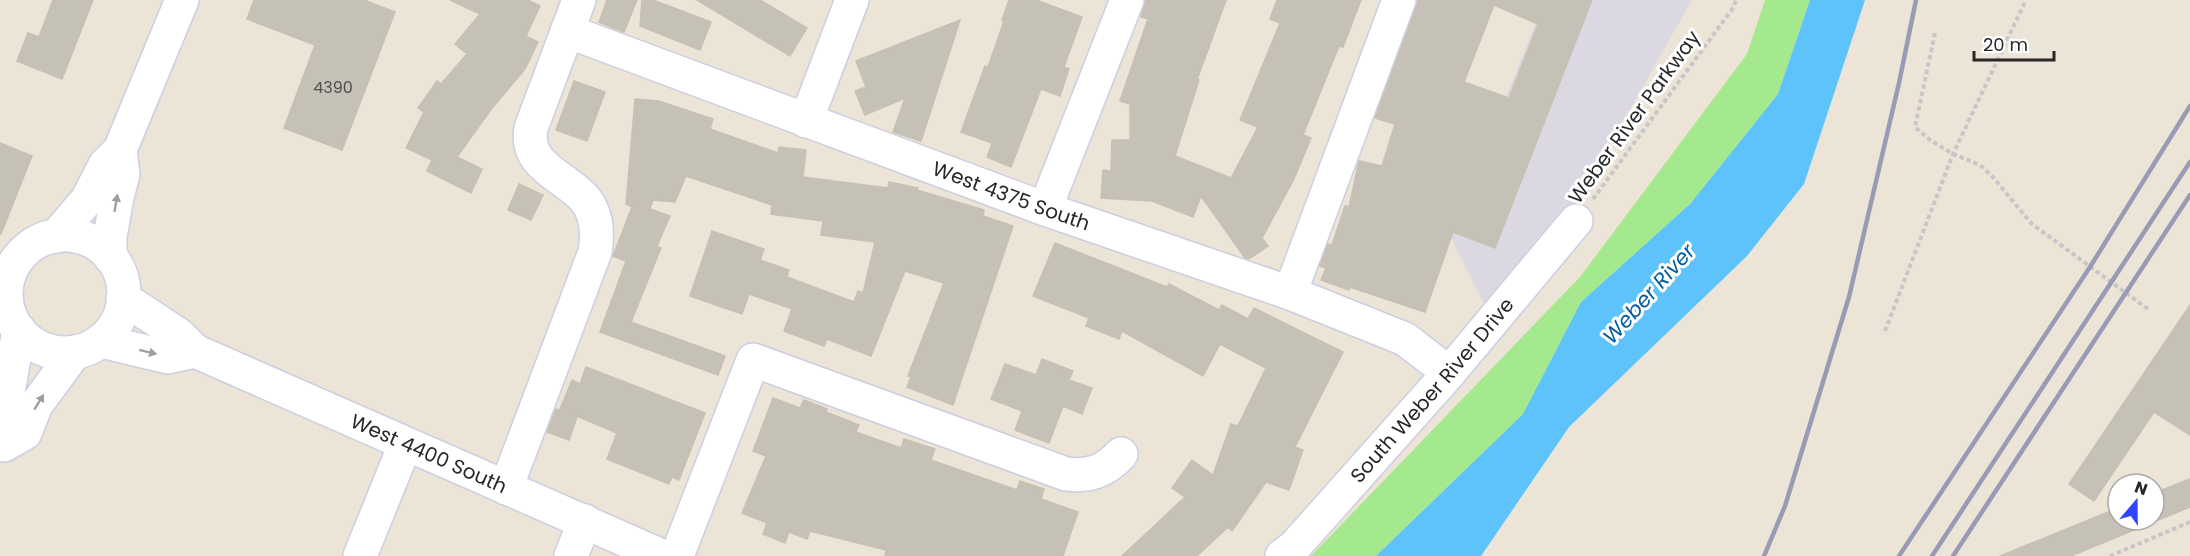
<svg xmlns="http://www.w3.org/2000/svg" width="2190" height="556" font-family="Poppins,sans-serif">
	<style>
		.industrial { fill: #dcd8e3 }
		.green { fill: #a4e98d }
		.water { fill: #5dc3fa }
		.building { fill: #c6c1b7; stroke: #c7c1b1; stroke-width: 1.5; fill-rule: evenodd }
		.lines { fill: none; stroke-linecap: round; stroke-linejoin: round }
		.minor-casing { stroke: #cccee2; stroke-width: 36 }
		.path { stroke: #c7c7c7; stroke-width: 4; stroke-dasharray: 4.5 3; stroke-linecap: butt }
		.minor { stroke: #fff; stroke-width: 33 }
		.rail { stroke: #999bb4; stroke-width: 4.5 }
		.oneway { fill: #9e9e9e }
		.labels { text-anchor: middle; stroke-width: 6; stroke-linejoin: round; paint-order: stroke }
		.number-label { font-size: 16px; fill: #4f4e4b }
		.street-label { font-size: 20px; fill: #272727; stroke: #fff }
		.water-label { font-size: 21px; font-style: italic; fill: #005da2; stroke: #fff }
	</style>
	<rect width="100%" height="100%" fill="#ece4d7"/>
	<path class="industrial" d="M1545,0H1692L1579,199L1489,314L1450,236Z"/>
	<path class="green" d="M1765,0H1810L1778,94L1690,204L1581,302L1523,414L1376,556H1311L1580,277L1747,54Z"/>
	<path class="water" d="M1810,0H1865L1804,184L1747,256L1569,427L1481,556H1376L1523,414L1581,302L1690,204L1778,94Z"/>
	<g class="building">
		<path d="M53,0H93L62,79L17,61L28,33L39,37Z"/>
		<path d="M254,0H364L395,12L342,150L284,128L315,45L247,19Z"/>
		<path d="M450,0H528L540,6L526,36L538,42L525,69L492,108L457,157L482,169L471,193L427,171L432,160L406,148L424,112L418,108L437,81L441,84L467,54L455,44L480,14Z"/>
		<path d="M607,0H637L624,32L599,22Z"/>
		<path d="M642,0H653L711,22L700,50L640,26Z"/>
		<path d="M697,0H760L807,28L790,56Z"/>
		<path d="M1009,0H1036L1082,17L1064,67L1069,69L1060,96L1041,89L1011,167L987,157L992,143L961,132L985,66L988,67L1004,21L1002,20Z"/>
		<path d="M1145,0H1226L1197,80H1199L1175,156L1231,178L1258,127L1240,120L1280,23L1270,19L1277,0H1361L1343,47L1339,46L1303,135L1311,138L1294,179L1262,238L1268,246L1249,259L1245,258L1201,196L1193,217L1152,201L1101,198L1103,170L1111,171L1112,140H1130V104L1120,101L1148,19L1141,17Z"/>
		<path d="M1418,0H1592L1495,248L1453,232L1425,312L1350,287L1349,290L1321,280L1326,268L1320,266L1328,244L1332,245L1345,206L1349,207L1359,161L1382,166L1395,124L1375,118ZM1494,5L1538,24L1509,98L1464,82Z"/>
		<path d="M960,20L921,141L893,132L905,98L865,115L855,91L866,87L856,61Z"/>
		<path d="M574,81L605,92L587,141L556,130Z"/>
		<path d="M635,99L659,101L713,119L710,129L778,153L779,147L806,150L803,177L888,188L889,182L918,188L917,190L984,210L983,216L1013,226L953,405L907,387L911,377L908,376L944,283L905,271L871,356L827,339L824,346L784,331L792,309L749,294L742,314L690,296L712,231L764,249L760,260L789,270L787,277L854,302L858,291L863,293L875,242L821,235L823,221L771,214L772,205L686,176L675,202L653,200L650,209L670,216L657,246L661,248L631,322L725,356L718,375L600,332L626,261L613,256L632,207L626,204Z"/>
		<path d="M0,143L32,156L1,234H0Z"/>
		<path d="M519,184L543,195L531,220L508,210Z"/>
		<path d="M1055,243L1167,287L1169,284L1219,310L1222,305L1248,319L1254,308L1343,352L1295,447L1303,450L1289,490L1266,482L1232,531L1228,527L1197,556H1122L1185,497L1172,488L1192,460L1213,475L1231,424L1238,426L1266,368L1220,344L1203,376L1122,331L1119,339L1086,326L1089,318L1033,296Z"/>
		<path d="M2190,305V435L2154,412L2094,501L2069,484Z"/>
		<path d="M1042,359L1073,371L1069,380L1092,388L1082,414L1063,406L1049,443L1015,430L1022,411L991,399L1005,364L1036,375Z"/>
		<path d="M586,367L705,413L679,480L672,477L669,484L607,459L617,433L560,409L572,380L580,384Z"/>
		<path d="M773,398L800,408L804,400L827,409L826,412L859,425L856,432L901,448L904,439L935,449L931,460L1017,490L1020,481L1044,489L1041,499L1078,512L1063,556H885L886,550L810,531L807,539L789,532L785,543L763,534L767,523L742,513L766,456L753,451Z"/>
		<path d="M556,409L577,417L569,440L547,432Z"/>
		<path d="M2190,479V507L2071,556H2000L2118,508V520H2154V493Z"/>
	</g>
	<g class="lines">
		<defs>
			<g id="minor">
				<path id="s1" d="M567,31L1045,209L1290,293L1405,339L1449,373"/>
				<path d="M806,121L852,0"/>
				<path d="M1045,209L1127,0"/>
				<circle cx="65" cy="294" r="59"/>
				<path d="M56,236L87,200L105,165L120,150L182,0"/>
				<path d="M110,257V237L117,197L123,174L120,150"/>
				<path d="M1290,293L1399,0"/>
				<path id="s2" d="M123,298L179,335L195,351L662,556"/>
				<path d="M101,341L168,357L195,351"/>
				<path d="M0,421L9,387L19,330"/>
				<path d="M4,445L25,433L36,405L75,352"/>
				<path d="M506,488L595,252C598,234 597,213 584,198C563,175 524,166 531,128L579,0"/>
				<path d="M360,556L405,445"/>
				<path d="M571,556L585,521"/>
				<path d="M677,556L753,360L1066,474C1089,477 1106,471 1121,454"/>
				<path id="s3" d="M1282,556L1295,546L1449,373L1576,221"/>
			</g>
		</defs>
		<use href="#minor" class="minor-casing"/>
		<g class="path">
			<path d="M1935,33L1915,127L1930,140L1953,154L1980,165L1992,176L2032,224L2148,309"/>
			<path d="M1593,199L1733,8L1736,0"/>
			<path d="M1885,331L1953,154L2026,0"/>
			<path d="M2110,556L2190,522"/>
		</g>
		<use href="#minor" class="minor"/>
		<g class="rail">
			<path d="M1764,556L1785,506L1849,297L1899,83L1916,0"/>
			<path d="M1899,556L2090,267L2190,106"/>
			<path d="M1932,556L2190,162"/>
			<path d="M1953,556L2190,195"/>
		</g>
	</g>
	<defs><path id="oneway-solid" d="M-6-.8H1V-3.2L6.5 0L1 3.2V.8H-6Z" transform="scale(1.5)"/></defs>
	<g class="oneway">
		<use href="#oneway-solid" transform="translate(116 203) rotate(-80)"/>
		<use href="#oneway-solid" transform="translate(148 352) rotate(14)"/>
		<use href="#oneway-solid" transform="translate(39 402) rotate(-58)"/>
	</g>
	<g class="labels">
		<g class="number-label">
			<text x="333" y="93">4390</text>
		</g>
		<g class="street-label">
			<text transform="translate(1634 117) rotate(-54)" y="7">Weber River Parkway</text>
			<text dy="7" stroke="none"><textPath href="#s1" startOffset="474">West 4375 South</textPath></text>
			<text dy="7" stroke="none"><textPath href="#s3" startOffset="224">South Weber River Drive</textPath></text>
			<text dy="7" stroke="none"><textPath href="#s2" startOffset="345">West 4400 South</textPath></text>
		</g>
		<g class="water-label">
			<text transform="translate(1649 294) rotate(-48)" y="7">Weber River</text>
		</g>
	</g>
	<g transform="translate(2136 502) rotate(20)"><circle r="28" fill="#ffffff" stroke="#a9a9a9" stroke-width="1.5"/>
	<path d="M0-4.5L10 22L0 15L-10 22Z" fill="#3045ff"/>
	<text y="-9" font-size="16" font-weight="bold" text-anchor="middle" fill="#272727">N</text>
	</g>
	<path d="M1974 51v9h80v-9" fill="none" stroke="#272727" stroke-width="3"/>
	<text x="1983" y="51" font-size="18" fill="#272727" stroke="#ffffff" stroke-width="4.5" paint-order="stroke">20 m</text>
</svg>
